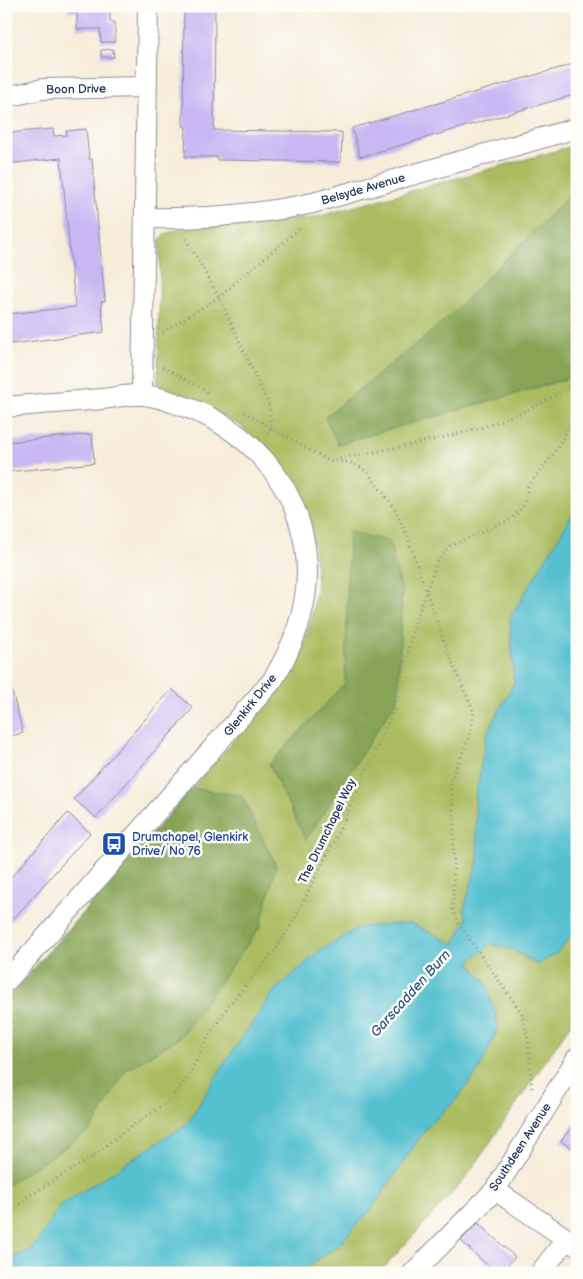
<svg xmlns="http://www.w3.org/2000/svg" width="583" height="1279" font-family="'Balsamiq Sans',sans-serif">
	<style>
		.green { fill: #aabc5f; stroke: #62765e }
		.forest { fill: #87a456; stroke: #516a5a }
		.water { fill: #55c0d0; stroke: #387897 }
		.building { fill: #c8b7f3 }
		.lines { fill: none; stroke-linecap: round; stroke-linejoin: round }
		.street-casing { stroke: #898e9c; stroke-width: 22 }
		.path { stroke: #898e9c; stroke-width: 3; stroke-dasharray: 1 4; stroke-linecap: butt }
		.street { stroke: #fff; stroke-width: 20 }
		.labels { text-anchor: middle; stroke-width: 5; stroke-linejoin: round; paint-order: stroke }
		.street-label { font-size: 12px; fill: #1b2f5e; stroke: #fdfcf7 }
		.transit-label { font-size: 12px; fill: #164399; stroke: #fdfcf7; text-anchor: start }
		.water-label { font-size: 14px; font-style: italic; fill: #2c5a80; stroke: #fdfcf7 }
	</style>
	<rect width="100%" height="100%" fill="#fdfcf7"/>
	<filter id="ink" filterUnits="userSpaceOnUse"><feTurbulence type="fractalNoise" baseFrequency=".02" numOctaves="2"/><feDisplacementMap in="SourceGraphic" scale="10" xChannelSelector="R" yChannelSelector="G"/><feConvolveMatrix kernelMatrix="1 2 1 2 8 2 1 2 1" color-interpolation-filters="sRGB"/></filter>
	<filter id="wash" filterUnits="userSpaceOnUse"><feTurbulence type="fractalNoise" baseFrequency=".0096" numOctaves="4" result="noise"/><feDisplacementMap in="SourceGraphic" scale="20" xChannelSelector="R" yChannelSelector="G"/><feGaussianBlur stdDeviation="1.12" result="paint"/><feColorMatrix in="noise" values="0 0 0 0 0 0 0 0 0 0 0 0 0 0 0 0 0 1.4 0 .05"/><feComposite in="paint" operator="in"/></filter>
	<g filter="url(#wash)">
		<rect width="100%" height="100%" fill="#f7ecd9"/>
		<path class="green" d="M577,145V1015L465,1179L379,1273H6V1000L284,683L300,655L311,619L317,586L314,546L277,462L241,426L186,398L163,389L158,383L160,240L165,234L178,229L313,218Z"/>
		<g class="forest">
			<path d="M577,188V374L563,380L338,444L325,417L441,324Z"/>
			<path d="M349,532L389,541L402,592L398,698L306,840L269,765L345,683Z"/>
			<path d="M193,788L242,796L276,866L260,927L180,1037L125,1071L91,1130L6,1186V1000Z"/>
		</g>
		<path class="water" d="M577,494V930L557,953L537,965L513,950L490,944L469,962L486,983L499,1026L479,1070L455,1101L427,1127L373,1207L337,1247L298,1273H6V1261L33,1248L60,1206L188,1123L220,1070L273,992L319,951L360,927L410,923L454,944L467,919L464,909L478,860L475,799L487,733L514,683L510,618L576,508Z"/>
		<g id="blocks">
			<g class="building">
				<path d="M68,6H110V22H115V42H101L100,29H77V12H68Z"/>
				<path d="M184,6H215L214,130L342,132L341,162L217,160V157H185L186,127L183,126Z"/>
				<path d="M113,49L114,57H101V50Z"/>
				<path d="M577,63V94L360,157L352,128Z"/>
				<path d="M53,129L54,136L67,135L66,131L86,129L89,159H92L93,170L105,301L101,302L104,332L11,344L8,314L75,307L61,158L6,164V133Z"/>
				<path d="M92,434L94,463L6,472V442Z"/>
				<path d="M6,669L23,733L6,737Z"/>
				<path d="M172,689L193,708L96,818L74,799Z"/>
				<path d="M68,813L90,833L6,927V883Z"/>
				<path d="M577,1120V1152L561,1141Z"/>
				<path d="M478,1223L515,1257L500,1273H496L461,1241Z"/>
			</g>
		</g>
	</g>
	<g filter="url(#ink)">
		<use href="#blocks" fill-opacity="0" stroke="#898e9c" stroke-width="1"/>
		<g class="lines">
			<defs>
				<g id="street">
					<path d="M6,97L42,89L146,87"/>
					<path d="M145,218C202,219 257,215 313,203L577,128"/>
					<path d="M142,395L148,6"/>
					<path d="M6,407C38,404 69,402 101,399C114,398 129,394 143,395C156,396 170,401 183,406C248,428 299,485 306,555C311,600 295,644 272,681L6,982"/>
					<path d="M495,1190L577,1246"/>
					<path d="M413,1273L495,1190L577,1058"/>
					<path d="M540,1273L566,1240"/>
				</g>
			</defs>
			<use href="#street" class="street-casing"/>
			<g class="path">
				<path d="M186,239L219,297L269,406L272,428L266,436"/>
				<path d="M163,332L219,297L301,227"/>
				<path d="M163,367L208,392"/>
				<path d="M244,412L329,461L353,463L366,471L394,507L407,536L448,653L474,712L469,738L450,781L454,819L453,909L458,923L521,1012L528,1038L532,1091"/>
				<path d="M335,460C417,442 508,433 577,380"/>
				<path d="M6,1219L26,1198L92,1157L119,1135L169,1101L187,1079L208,1037L229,1005L276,949L294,920L339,831L395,707L414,626L437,562L450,546L512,519L524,505L528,486L552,456L566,433L577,402"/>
			</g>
			<use href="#street" class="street"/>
		</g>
	</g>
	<defs>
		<symbol id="bus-square" viewBox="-11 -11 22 22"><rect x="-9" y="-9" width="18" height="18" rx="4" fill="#1a4fb4" stroke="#fdfcf7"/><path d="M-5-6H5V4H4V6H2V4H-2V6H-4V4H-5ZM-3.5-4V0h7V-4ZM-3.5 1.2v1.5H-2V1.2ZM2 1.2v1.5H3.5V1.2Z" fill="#fff"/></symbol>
	</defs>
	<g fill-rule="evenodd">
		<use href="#bus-square" x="100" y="830" width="28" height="28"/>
	</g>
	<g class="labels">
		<g class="street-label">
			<text transform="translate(76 89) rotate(-1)" y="4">Boon Drive</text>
			<text transform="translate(363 189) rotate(-16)" y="4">Belsyde Avenue</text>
			<text transform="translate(250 705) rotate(-51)" y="4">Glenkirk Drive</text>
			<text transform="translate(327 831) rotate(-64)" y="4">The Drumchapel Way</text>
			<text transform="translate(520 1147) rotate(-57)" y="4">Southdeen Avenue</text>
		</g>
		<g class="transit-label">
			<text x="132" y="841">Drumchapel, Glenkirk<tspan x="132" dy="14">Drive/ No 76</tspan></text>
		</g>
		<g class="water-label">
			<text transform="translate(410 993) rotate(-48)" y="5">Garscadden Burn</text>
		</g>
	</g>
	<rect width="583" height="1279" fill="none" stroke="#fdfcf7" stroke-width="25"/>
</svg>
